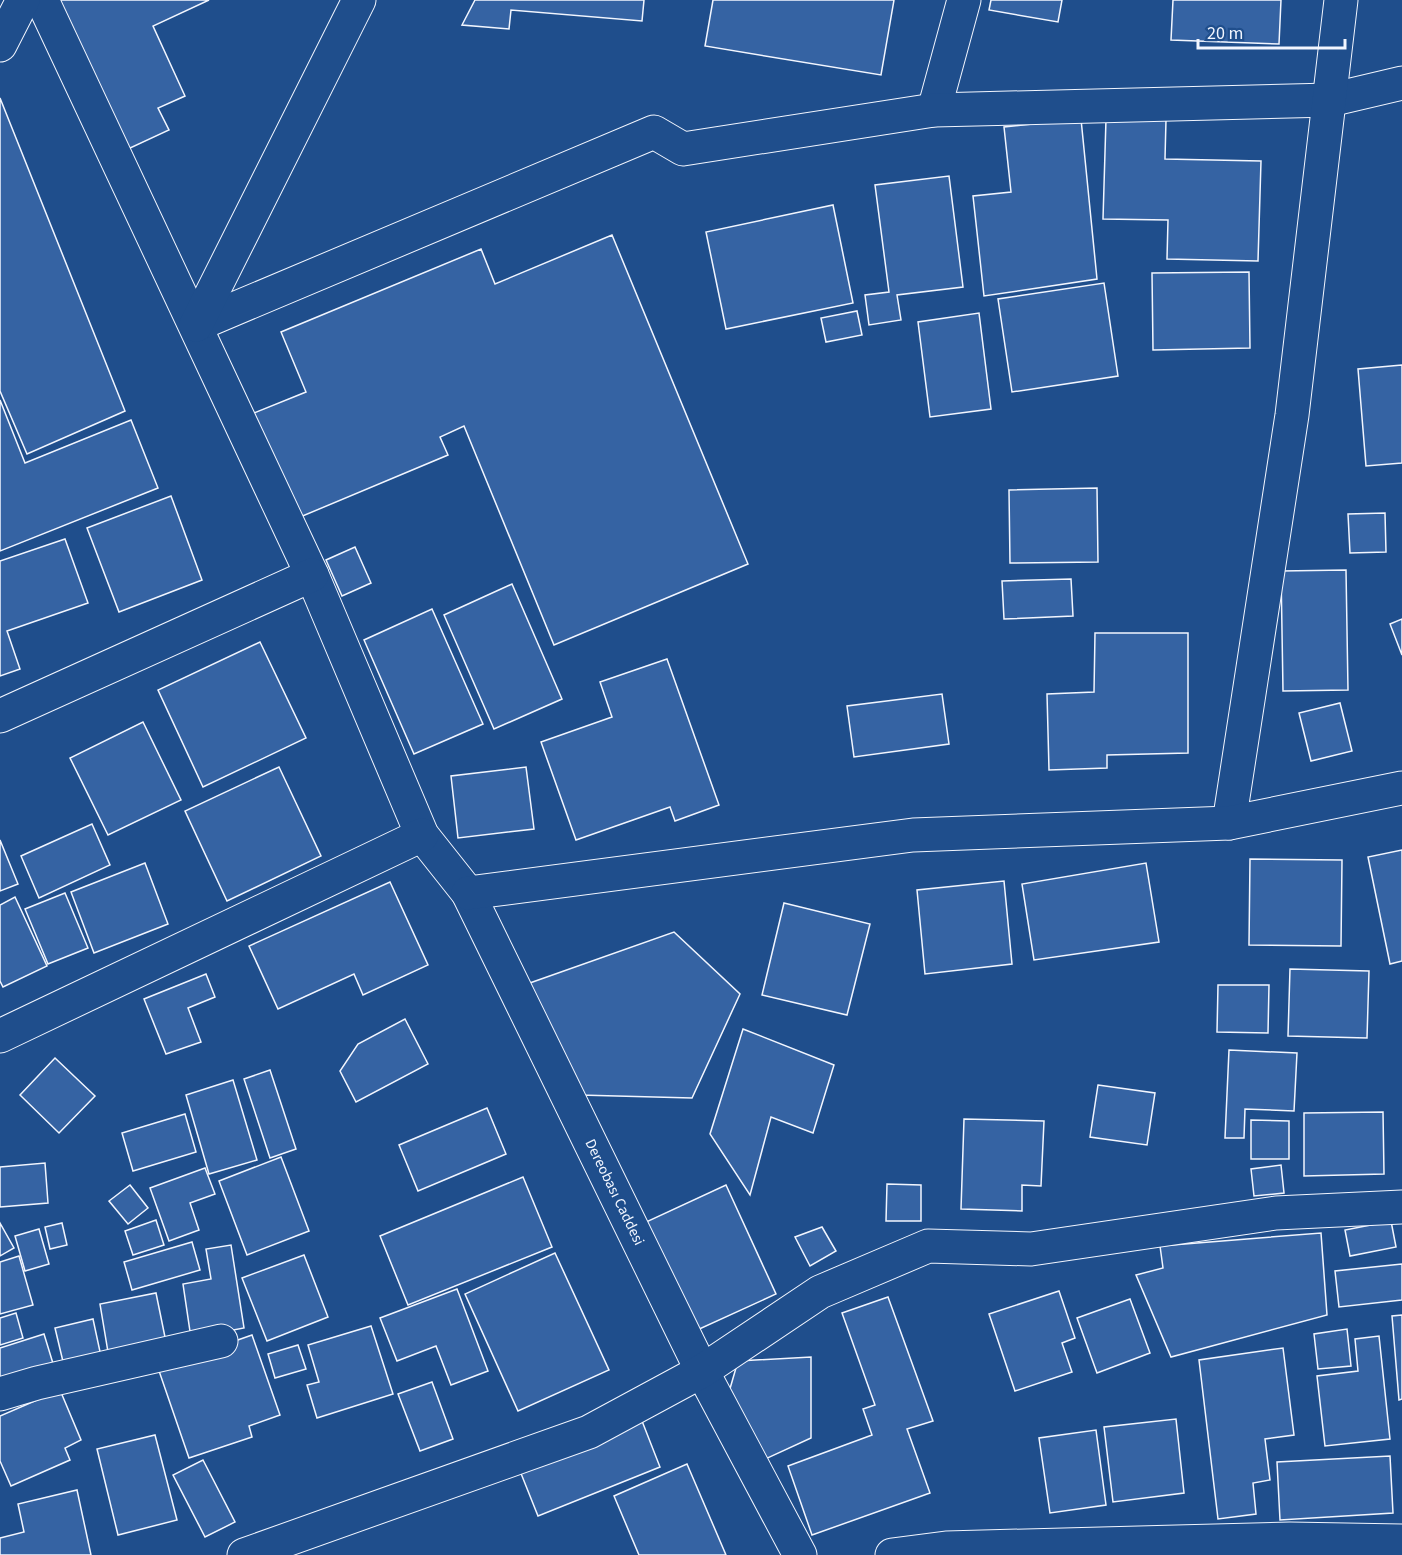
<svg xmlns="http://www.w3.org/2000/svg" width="1402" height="1555" font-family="'Source Sans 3',sans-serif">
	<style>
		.building { fill: #3563a3; stroke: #f2f6ff; stroke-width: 1.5 }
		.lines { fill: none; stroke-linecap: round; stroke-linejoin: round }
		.minor-casing { stroke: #f2f6ff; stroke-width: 35 }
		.minor { stroke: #1f4e8c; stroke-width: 33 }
		.labels { text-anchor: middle; stroke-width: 4.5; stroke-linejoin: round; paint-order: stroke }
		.street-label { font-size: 15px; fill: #f2f6ff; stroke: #1f4e8c }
	</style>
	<rect width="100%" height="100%" fill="#1f4e8c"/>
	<g class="building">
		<path d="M59,0H209L153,26L185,96L158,108L169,130L128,149Z"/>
		<path d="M475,0H644L642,21L511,10L509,29L462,25Z"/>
		<path d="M713,0H894L881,75L705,46Z"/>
		<path d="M991,0H1062L1058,22L989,10Z"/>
		<path d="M1173,0H1281L1279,44L1171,40Z"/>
		<path d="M0,98L125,411L27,454L0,391Z"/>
		<path d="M1081,119L1097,279L984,296L973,196L1011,192L1004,127Z"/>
		<path d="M1106,119L1166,120L1165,159L1261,161L1258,261L1167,259L1168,220L1103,219Z"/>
		<path d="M949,176L963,287L897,295L901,320L869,325L865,295L889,292L875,185Z"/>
		<path d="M833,205L853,303L726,329L706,232Z"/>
		<path d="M612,235L748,564L554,645L464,426L440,437L448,455L293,520L249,415L306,392L281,332L481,249L495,284Z"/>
		<path d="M1249,272L1250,348L1153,350L1152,273Z"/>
		<path d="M1104,283L1118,376L1012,392L998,299Z"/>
		<path d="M857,311L862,335L826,342L821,318Z"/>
		<path d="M979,313L991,409L930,417L918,322Z"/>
		<path d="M1402,365V463L1366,466L1358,369Z"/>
		<path d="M0,400L25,463L131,420L158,488L0,551Z"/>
		<path d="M1097,488L1098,562L1010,563L1009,490Z"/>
		<path d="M171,496L202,580L119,612L87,528Z"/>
		<path d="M1385,513L1386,552L1350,553L1348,514Z"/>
		<path d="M65,539L88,603L7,631L20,669L0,676V561Z"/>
		<path d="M355,547L371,583L342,596L326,560Z"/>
		<path d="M1346,570L1348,690L1283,691L1281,571Z"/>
		<path d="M1071,579L1073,616L1004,619L1002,581Z"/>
		<path d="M512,584L562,699L494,729L444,615Z"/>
		<path d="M432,609L483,724L414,754L364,640Z"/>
		<path d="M1402,619V655L1390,624Z"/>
		<path d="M1095,633H1188V753L1107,755V768L1049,770L1047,694L1094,692Z"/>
		<path d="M260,642L306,738L203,787L158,690Z"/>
		<path d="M667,659L719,805L675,821L670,807L576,840L541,742L612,717L600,682Z"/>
		<path d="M942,694L949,744L854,757L847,706Z"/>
		<path d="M1340,703L1352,751L1311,761L1299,713Z"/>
		<path d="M143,722L181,800L108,835L70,758Z"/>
		<path d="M279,767L321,856L227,901L185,811Z"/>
		<path d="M526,767L534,829L458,838L451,776Z"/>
		<path d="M92,824L110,865L39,898L21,856Z"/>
		<path d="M0,840L18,884L0,891Z"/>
		<path d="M1402,850V961L1390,964L1368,857Z"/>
		<path d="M1250,859L1342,860L1341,946L1249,945Z"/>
		<path d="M145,863L168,924L94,953L71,892Z"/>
		<path d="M1146,863L1159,942L1034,960L1022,884Z"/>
		<path d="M1004,881L1012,964L925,974L917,890Z"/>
		<path d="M390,882L428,965L363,995L354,974L278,1009L249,946Z"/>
		<path d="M65,893L88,948L48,964L25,909Z"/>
		<path d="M15,897L47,966L3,987L0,981V905Z"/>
		<path d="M784,903L870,924L847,1015L762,995Z"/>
		<path d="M674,932L740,994L692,1098L579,1095L527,984Z"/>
		<path d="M1290,969L1369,971L1367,1038L1288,1036Z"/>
		<path d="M206,974L215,997L188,1008L201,1042L166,1054L144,999Z"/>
		<path d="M1218,985H1269L1268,1033L1217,1032Z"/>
		<path d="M405,1019L428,1064L356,1102L340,1071L358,1044Z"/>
		<path d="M743,1029L834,1065L813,1133L771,1117L750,1195L710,1134Z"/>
		<path d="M1229,1050L1297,1053L1294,1111L1245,1109L1244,1138H1225Z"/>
		<path d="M55,1058L95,1096L59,1133L20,1095Z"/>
		<path d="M270,1070L296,1149L270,1158L244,1079Z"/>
		<path d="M233,1080L257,1160L209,1174L186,1095Z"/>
		<path d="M1098,1085L1155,1093L1147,1145L1090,1137Z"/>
		<path d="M487,1108L506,1154L418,1191L399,1145Z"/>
		<path d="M1383,1112L1384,1174L1304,1176V1113Z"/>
		<path d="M185,1114L196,1152L133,1171L122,1133Z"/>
		<path d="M964,1119L1044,1121L1041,1186L1022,1185V1211L961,1209Z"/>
		<path d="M1251,1120L1289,1121V1159H1251Z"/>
		<path d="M281,1157L309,1231L247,1255L219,1181Z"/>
		<path d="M45,1163L48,1203L0,1207V1167Z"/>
		<path d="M1281,1165L1284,1193L1254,1196L1251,1169Z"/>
		<path d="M205,1168L215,1194L190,1203L199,1230L169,1241L150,1188Z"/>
		<path d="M523,1177L552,1247L408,1305L380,1236Z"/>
		<path d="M887,1184L921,1185V1221H886Z"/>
		<path d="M130,1185L148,1208L128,1224L109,1201Z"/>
		<path d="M726,1185L776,1294L695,1331L646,1222Z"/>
		<path d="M156,1220L164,1245L133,1255L125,1231Z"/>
		<path d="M1391,1221L1396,1247L1350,1256L1345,1230Z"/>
		<path d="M0,1223L14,1248L0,1256Z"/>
		<path d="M62,1223L67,1245L50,1249L45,1227Z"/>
		<path d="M822,1227L836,1251L810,1266L795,1237Z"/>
		<path d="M39,1229L49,1264L25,1271L15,1236Z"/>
		<path d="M1321,1233L1327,1315L1171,1357L1136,1275L1163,1268L1160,1246Z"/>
		<path d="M192,1242L200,1270L132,1290L124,1262Z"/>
		<path d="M231,1245L244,1328L191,1338L183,1284L211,1279L206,1249Z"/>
		<path d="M555,1253L609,1370L518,1411L465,1294Z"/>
		<path d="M304,1255L328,1317L267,1341L242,1278Z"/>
		<path d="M19,1256L33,1305L0,1314V1262Z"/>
		<path d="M1402,1264V1300L1339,1307L1335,1271Z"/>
		<path d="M457,1289L488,1371L451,1385L436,1346L397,1361L380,1318Z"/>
		<path d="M1059,1291L1075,1338L1062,1343L1072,1372L1015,1391L989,1314Z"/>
		<path d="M156,1293L166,1342L108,1352L100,1304Z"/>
		<path d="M888,1297L933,1421L907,1429L930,1493L812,1535L788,1466L872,1435L863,1409L875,1405L842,1313Z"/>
		<path d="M1130,1299L1150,1353L1097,1373L1077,1318Z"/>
		<path d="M16,1313L23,1338L0,1345V1318Z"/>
		<path d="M1402,1315V1399L1399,1400L1392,1316Z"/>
		<path d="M93,1319L102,1361L65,1370L55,1328Z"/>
		<path d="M371,1326L393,1394L317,1418L307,1385L319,1382L308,1345Z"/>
		<path d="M1347,1329L1351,1366L1318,1369L1314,1334Z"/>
		<path d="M44,1334L55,1370L0,1387V1348Z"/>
		<path d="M252,1335L280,1415L249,1426L252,1437L189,1458L158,1368Z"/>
		<path d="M1379,1336L1390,1439L1325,1446L1317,1376L1358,1371L1355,1339Z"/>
		<path d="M298,1345L306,1369L275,1378L268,1354Z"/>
		<path d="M1283,1348L1294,1435L1265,1439L1270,1480L1253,1483L1256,1514L1218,1519L1199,1360Z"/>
		<path d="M811,1357V1438L761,1461L727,1399L738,1361Z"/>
		<path d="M432,1382L453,1439L420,1451L398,1394Z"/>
		<path d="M60,1390L81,1440L65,1448L70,1460L11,1486L0,1461V1416Z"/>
		<path d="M1176,1419L1184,1493L1113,1502L1104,1427Z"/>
		<path d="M642,1421L660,1467L538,1516L520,1471Z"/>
		<path d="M1096,1430L1106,1505L1050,1513L1039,1438Z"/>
		<path d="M155,1435L177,1520L118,1535L97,1449Z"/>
		<path d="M1390,1456L1393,1513L1280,1520L1277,1462Z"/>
		<path d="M203,1460L235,1522L205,1537L173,1475Z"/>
		<path d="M687,1464L726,1555H639L614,1496Z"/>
		<path d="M77,1490L91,1555H0V1538L24,1532L18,1504Z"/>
	</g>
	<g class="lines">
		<defs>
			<g id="minor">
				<path d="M42,0L312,575L422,835L468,893L702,1371L800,1555"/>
				<path d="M0,45L23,0"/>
				<path d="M934,110L964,0"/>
				<path d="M196,325L654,132L683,149L934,110L1330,100L1402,83"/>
				<path d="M196,325L359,0"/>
				<path d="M0,716L312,575"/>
				<path d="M1229,823L1292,415L1341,0"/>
				<path d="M468,893L913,835L1229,823L1402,788"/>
				<path d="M0,1036L422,835"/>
				<path d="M0,1394L37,1383L221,1341"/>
				<path d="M244,1555L589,1432L702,1371L820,1292L928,1246L1031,1249L1276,1213L1402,1207"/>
				<path d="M892,1555L946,1548L1290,1539L1402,1541"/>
			</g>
		</defs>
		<use href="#minor" class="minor-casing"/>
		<use href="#minor" class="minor"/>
	</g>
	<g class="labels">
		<g class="street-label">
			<text transform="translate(615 1192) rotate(64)" y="5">Dereobası Caddesi</text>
		</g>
	</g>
	<path d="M1198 39v9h147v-9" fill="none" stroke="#f2f6ff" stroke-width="3"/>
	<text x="1207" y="39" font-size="18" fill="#f2f6ff" stroke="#1f4e8c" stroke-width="4.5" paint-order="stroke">20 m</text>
</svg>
